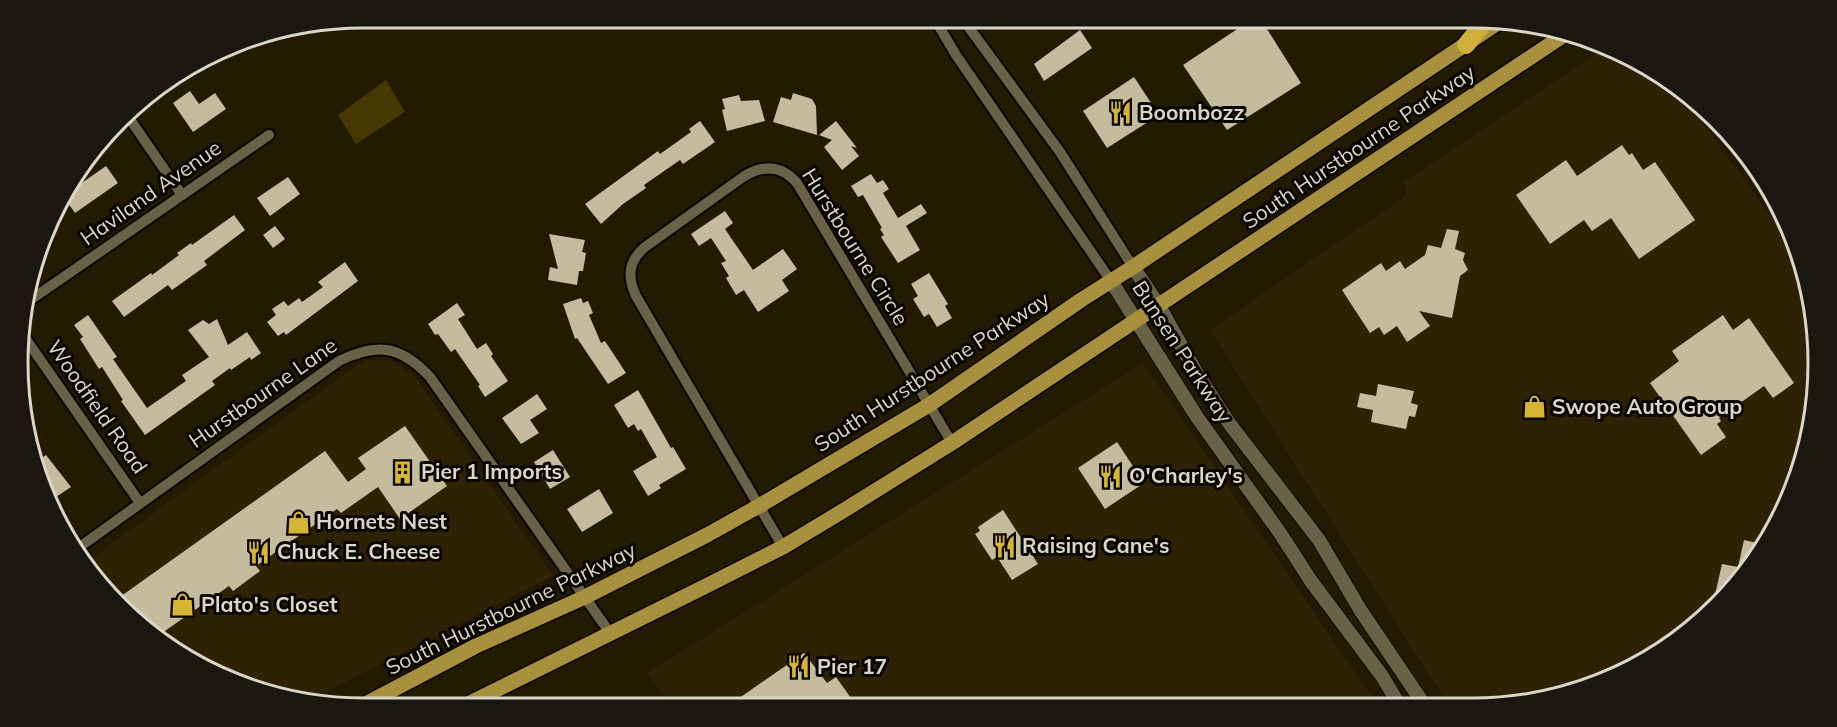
<svg xmlns="http://www.w3.org/2000/svg" width="1837" height="727" font-family="Mulish,sans-serif">
	<style>
		.built { fill: #2d2304 }
		.green { fill: #453802 }
		.building { fill: #c5bc9e }
		.lines { fill: none; stroke-linecap: round; stroke-linejoin: round }
		.minor-casing { stroke: #0c0500; stroke-width: 14 }
		.tertiary-casing { stroke: #0c0500; stroke-width: 16 }
		.primary-casing { stroke: #0c0500; stroke-width: 18 }
		.motorway-casing { stroke: #0c0500; stroke-width: 21 }
		.minor { stroke: #6a6247; stroke-width: 10 }
		.tertiary { stroke: #6a6247; stroke-width: 14 }
		.primary { stroke: #a7913f; stroke-width: 15 }
		.motorway { stroke: #d0b039; stroke-width: 18 }
		.labels { text-anchor: middle; stroke-width: 6; stroke-linejoin: round; paint-order: stroke }
		.poi-label { font-size: 21px; font-weight: bold; fill: #dbd7c8; stroke: #090601; text-anchor: start }
		.street-label { font-size: 21px; fill: #dbd7c8; stroke: #090601 }
		.rim { fill: none; stroke: #dbd7c8; stroke-width: 3 }
	</style>
	<rect width="100%" height="100%" fill="#221b02"/>
	<g class="built">
		<path d="M1604,48L1678,90L1793,246L1818,341L1801,474L1761,555L1701,623L1626,674L1519,706H1449L1210,330L1407,195L1403,183Z"/>
		<path d="M364,360H391L416,378L553,576L310,700L253,691L153,638L84,564Z"/>
		<path d="M1143,363L1378,706L673,708L647,673Z"/>
	</g>
	<path class="green" d="M386,80L405,112L356,144L338,115Z"/>
	<g class="building">
		<path d="M1254,18H1260L1301,83L1227,130L1183,65Z"/>
		<path d="M1080,30L1092,48L1044,81L1034,64Z"/>
		<path d="M1134,77L1159,115L1107,148L1083,111Z"/>
		<path d="M190,91L199,104L215,93L226,109L193,132L173,103Z"/>
		<path d="M793,93L812,99L816,106L817,135L773,122L781,97L791,100Z"/>
		<path d="M739,95L741,101L759,100L765,121L727,131L722,110L725,109L722,99Z"/>
		<path d="M700,121L715,142L683,164L680,160L644,185L646,188L623,204L601,224L585,204L658,151L660,154L691,132L689,129Z"/>
		<path d="M836,121L857,148L851,146L859,156L842,170L824,147L832,140L819,135Z"/>
		<path d="M1622,145L1629,155L1632,153L1643,170L1655,162L1695,220L1639,259L1611,218L1592,231L1584,220L1550,244L1516,195L1566,160L1577,176Z"/>
		<path d="M106,166L118,183L75,213L63,196Z"/>
		<path d="M871,174L877,183L883,180L889,189L883,193L898,218L921,204L927,213L906,226L920,250L898,263L881,237L884,235L880,229L882,228L863,195L858,197L851,186Z"/>
		<path d="M288,177L300,194L270,216L257,198Z"/>
		<path d="M725,211L733,223L725,229L753,270L783,249L797,269L782,280L789,291L758,312L744,290L736,295L726,278L729,276L721,263L726,261L711,238L699,246L691,234Z"/>
		<path d="M234,215L245,230L204,261L207,265L172,290L168,285L124,317L112,301L151,273L152,275L179,255L177,253L191,243L192,245Z"/>
		<path d="M275,226L285,239L273,248L263,235Z"/>
		<path d="M1447,229L1459,231L1455,249L1465,253L1463,260L1468,270L1460,276L1452,318L1419,311L1430,326L1407,342L1397,326L1384,335L1379,327L1370,333L1342,290L1381,263L1386,271L1400,261L1405,269L1425,255L1428,245L1441,248Z"/>
		<path d="M549,234L585,240L582,252L586,253L583,271H579L577,285L548,280L550,267L558,269Z"/>
		<path d="M345,262L358,281L286,335L284,332L278,336L267,322L276,315L272,309L284,301L288,306L299,298L302,302L323,287L318,282Z"/>
		<path d="M929,273L948,304L945,306L952,318L937,327L929,314L924,317L913,299L918,296L911,284Z"/>
		<path d="M581,298L583,303L588,301L593,313L589,315L601,343L605,341L626,373L608,384L577,338L575,339L563,304Z"/>
		<path d="M457,303L465,315L458,319L477,349L486,343L493,354L491,356L508,381L485,397L478,386L480,385L455,349L451,352L438,334L435,335L428,324Z"/>
		<path d="M88,315L117,357L113,359L147,408L186,381L182,375L209,357L188,330L203,320L209,324L217,319L228,345L247,332L261,353L251,360L250,357L231,370L230,368L212,381L215,385L145,435L121,401L123,400L102,367L99,369L80,339L83,337L74,325Z"/>
		<path d="M1723,315L1733,330L1749,318L1794,383L1773,398L1764,386L1719,418L1721,421L1717,424L1726,437L1701,455L1650,383L1679,361L1672,351Z"/>
		<path d="M1378,384L1414,391L1411,403L1418,405L1415,417L1409,416L1406,429L1371,422L1373,410L1357,407L1360,393L1376,396Z"/>
		<path d="M638,390L671,448L673,447L686,469L659,485L661,488L648,496L633,471L657,457L641,429L638,431L634,424L628,428L614,405Z"/>
		<path d="M537,394L547,409L530,420L539,433L521,444L502,418Z"/>
		<path d="M405,426L447,486L400,519L378,487L341,513L337,509L256,566L260,571L233,591L229,586L155,638L117,599L325,451L348,482L366,469L358,458Z"/>
		<path d="M1117,442L1144,483L1105,509L1078,468Z"/>
		<path d="M553,450L570,477L550,489L534,462Z"/>
		<path d="M46,455L71,487L53,499L37,461Z"/>
		<path d="M599,489L613,513L582,532L567,509Z"/>
		<path d="M1003,510L1038,564L1012,580L997,557L992,560L975,534L980,531L978,527Z"/>
		<path d="M1744,540L1766,545L1761,555L1711,612L1722,564L1738,567Z"/>
		<path d="M804,653L827,683L836,677L858,708H725Z"/>
	</g>
	<g class="lines">
		<defs>
			<g id="minor">
				<path d="M934,18L956,55L1111,281"/>
				<path d="M962,18L1060,152L1133,267"/>
				<path d="M127,115L182,195"/>
				<path d="M26,303L269,135"/>
				<path d="M21,332L140,503"/>
				<path d="M783,547L636,296C627,277 628,261 645,247L743,177C762,165 781,164 797,183L952,443"/>
				<path d="M74,551L339,361C378,342 401,346 430,377L610,633"/>
			</g>
			<g id="tertiary">
				<path d="M1133,267L1159,306L1196,372L1229,423L1319,540L1361,611L1425,706"/>
				<path d="M1111,281L1197,417L1280,533L1311,581L1382,676L1400,706"/>
			</g>
			<g id="primary">
				<path d="M358,708L476,646L585,597L707,535L759,506L929,405L1081,300L1133,267L1499,22"/>
				<path d="M458,709L702,588L783,547L846,509L952,443L1567,33"/>
			</g>
			<path id="motorway" d="M1466,45L1486,20"/>
		</defs>
		<use href="#minor" class="minor-casing"/>
		<use href="#tertiary" class="tertiary-casing"/>
		<use href="#primary" class="primary-casing"/>
		<use href="#motorway" class="motorway-casing"/>
		<use href="#minor" class="minor"/>
		<use href="#tertiary" class="tertiary"/>
		<use href="#primary" class="primary"/>
		<use href="#motorway" class="motorway"/>
	</g>
	<defs>
		<symbol id="restaurant-bare" viewBox="-9 -9 18 18"><path d="M-5-6h1v4h1v-4h1v4h1v-4h1v5L-1.5 .5V6h-2V.5L-5-1ZM5-6V6H3V1.5H1.5Q1.5-4 5-6Z" fill="#d6b534" stroke="#090601" stroke-width="2.5" paint-order="stroke"/></symbol>
		<symbol id="shop-bare" viewBox="-9 -9 18 18"><path d="M-5-2.5h2.3a2.7 3.5 0 0 1 5.4 0H5L5.5 6h-11ZM-1.5-2.5h3a1.5 2.3 0 0 0-3 0Z" fill="#d6b534" stroke="#090601" stroke-width="2.5" paint-order="stroke"/></symbol>
		<symbol id="building-bare" viewBox="-9 -9 18 18"><path d="M-4-6H4V6H1V3H-1V6H-4ZM-2.5-4.3h1.7v1.8h-1.7ZM.8-4.3h1.7v1.8H.8ZM-2.5-1h1.7V.8h-1.7ZM.8-1h1.7V.8H.8Z" fill="#d6b534" stroke="#090601" stroke-width="2.5" paint-order="stroke"/></symbol>
	</defs>
	<g fill-rule="evenodd">
		<use href="#restaurant-bare" x="1104" y="96" width="33" height="33"/>
		<use href="#shop-bare" x="1518" y="390" width="33" height="33"/>
		<use href="#building-bare" x="386" y="456" width="33" height="33"/>
		<use href="#restaurant-bare" x="1094" y="460" width="33" height="33"/>
		<use href="#shop-bare" x="282" y="506" width="33" height="33"/>
		<use href="#restaurant-bare" x="988" y="530" width="33" height="33"/>
		<use href="#restaurant-bare" x="242" y="536" width="33" height="33"/>
		<use href="#shop-bare" x="166" y="588" width="33" height="33"/>
		<use href="#restaurant-bare" x="782" y="650" width="33" height="33"/>
	</g>
	<g class="labels">
		<g class="poi-label">
			<text x="1139" y="120">Boombozz</text>
			<text x="1552" y="414">Swope Auto Group</text>
			<text x="421" y="479">Pier 1 Imports</text>
			<text x="1129" y="483">O'Charley's</text>
			<text x="316" y="529">Hornets Nest</text>
			<text x="1022" y="553">Raising Cane's</text>
			<text x="277" y="559">Chuck E. Cheese</text>
			<text x="201" y="612">Plato's Closet</text>
			<text x="817" y="674">Pier 17</text>
		</g>
		<g class="street-label">
			<text transform="translate(1359 147) rotate(-34)" y="7">South Hurstbourne Parkway</text>
			<text transform="translate(151 193) rotate(-35)" y="7">Haviland Avenue</text>
			<text transform="translate(855 247) rotate(58)" y="7">Hurstbourne Circle</text>
			<text transform="translate(1182 352) rotate(57)" y="7">Bunsen Parkway</text>
			<text transform="translate(932 372) rotate(-33)" y="7">South Hurstbourne Parkway</text>
			<text transform="translate(263 393) rotate(-35)" y="7">Hurstbourne Lane</text>
			<text transform="translate(97 407) rotate(55)" y="7">Woodfield Road</text>
			<text transform="translate(511 609) rotate(-26)" y="7">South Hurstbourne Parkway</text>
		</g>
	</g>
	<path d="M0 0H1837V727H0ZM363 28H1473A335 335 0 0 1 1808 363V363A335 335 0 0 1 1473 698H363A335 335 0 0 1 28 363V363A335 335 0 0 1 363 28Z" fill="#1a1711" fill-rule="evenodd"/>
	<path class="rim" d="M363 28H1473A335 335 0 0 1 1808 363V363A335 335 0 0 1 1473 698H363A335 335 0 0 1 28 363V363A335 335 0 0 1 363 28Z"/>
</svg>
